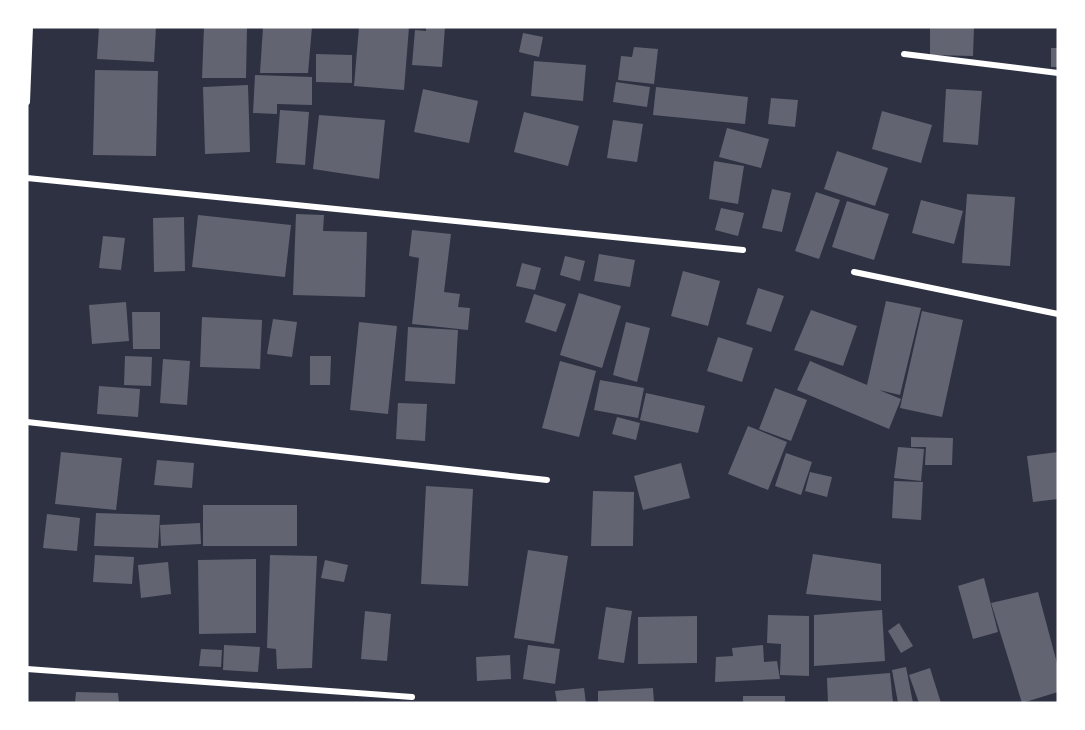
<svg xmlns="http://www.w3.org/2000/svg" width="1085" height="730" font-family="'Roboto Condensed',sans-serif">
	<style>
		.building { fill: #626471 }
		.lines { fill: none; stroke-linecap: round; stroke-linejoin: round }
		.minor { stroke: #fff; stroke-width: 6 }
	</style>
	<rect width="100%" height="100%" fill="#2d3142"/>
	<g class="building">
		<path d="M99,27H156L154,62L97,59Z"/>
		<path d="M204,27H247L246,78H202Z"/>
		<path d="M263,27H312L308,73H260Z"/>
		<path d="M359,27H409L404,90L354,86Z"/>
		<path d="M426,27H445L442,67L412,65L415,30L426,31Z"/>
		<path d="M930,27H974L973,56L930,55Z"/>
		<path d="M523,33L543,37L539,57L519,52Z"/>
		<path d="M634,47L658,49L654,84L618,80L621,56L632,57Z"/>
		<rect x="1051" y="48" width="7" height="19"/>
		<path d="M316,54L352,55V83L316,82Z"/>
		<path d="M534,61L586,65L583,101L531,96Z"/>
		<path d="M95,70L158,71L156,156L93,155Z"/>
		<path d="M255,75L312,77V105L277,104V114L253,113Z"/>
		<path d="M616,82L650,87L647,107L613,102Z"/>
		<path d="M248,85L250,152L205,154L203,87Z"/>
		<path d="M656,87L748,97L745,124L653,115Z"/>
		<path d="M423,89L478,101L469,143L414,132Z"/>
		<path d="M946,89L982,91L978,145L943,142Z"/>
		<path d="M771,98L798,100L795,127L768,124Z"/>
		<path d="M280,110L309,112L305,165L276,163Z"/>
		<path d="M882,111L932,125L921,163L872,149Z"/>
		<path d="M524,112L579,126L568,166L514,152Z"/>
		<path d="M319,115L385,120L379,179L313,169Z"/>
		<path d="M613,120L643,124L637,162L607,158Z"/>
		<path d="M727,128L769,139L761,168L719,157Z"/>
		<path d="M837,151L888,168L875,206L824,189Z"/>
		<path d="M714,161L744,166L738,204L709,199Z"/>
		<path d="M772,189L791,193L782,232L762,228Z"/>
		<path d="M816,192L840,200L819,259L795,251Z"/>
		<path d="M967,194L1015,197L1010,266L962,263Z"/>
		<path d="M921,200L963,211L954,244L912,233Z"/>
		<path d="M847,201L889,214L874,260L832,247Z"/>
		<path d="M721,208L744,213L738,236L715,230Z"/>
		<path d="M296,214L324,215L323,231L367,232L365,297L293,295Z"/>
		<path d="M198,215L291,225L285,277L192,267Z"/>
		<path d="M184,217L185,271L154,272L153,218Z"/>
		<path d="M412,230L451,234L444,292L460,294L458,307L470,308L468,330L412,324L419,258L409,256Z"/>
		<path d="M103,236L125,238L121,270L99,268Z"/>
		<path d="M599,254L635,260L630,287L594,281Z"/>
		<path d="M565,256L585,261L580,281L560,275Z"/>
		<path d="M522,263L541,268L535,290L516,286Z"/>
		<path d="M683,271L720,281L708,326L671,316Z"/>
		<path d="M758,288L784,296L771,332L746,324Z"/>
		<path d="M579,293L621,306L602,368L560,355Z"/>
		<path d="M534,294L566,304L556,332L525,322Z"/>
		<path d="M886,301L921,308L900,395L879,390L901,399L889,429L797,390L810,361L867,385Z"/>
		<path d="M126,302L129,341L92,344L89,305Z"/>
		<path d="M811,310L857,326L843,366L794,350Z"/>
		<path d="M922,311L963,320L942,417L900,408Z"/>
		<path d="M132,312H160V349H133Z"/>
		<path d="M202,317L262,320L260,369L200,367Z"/>
		<path d="M273,319L297,322L292,357L267,354Z"/>
		<path d="M359,322L397,326L388,414L350,410Z"/>
		<path d="M626,322L650,328L637,382L613,375Z"/>
		<path d="M408,327L458,330L455,384L405,381Z"/>
		<path d="M718,337L753,348L742,382L707,371Z"/>
		<path d="M125,356L152,357L151,386L124,385Z"/>
		<path d="M310,356H331L330,385H310Z"/>
		<path d="M163,359L190,361L187,405L160,403Z"/>
		<path d="M560,361L596,371L579,437L542,428Z"/>
		<path d="M600,380L644,388L638,418L594,410Z"/>
		<path d="M99,386L140,389L138,417L97,414Z"/>
		<path d="M775,388L807,400L791,441L759,429Z"/>
		<path d="M646,393L705,406L698,433L640,420Z"/>
		<path d="M398,403L427,404L425,441L396,439Z"/>
		<path d="M617,417L640,423L636,440L612,434Z"/>
		<path d="M748,426L787,442L768,490L728,474Z"/>
		<path d="M911,437L953,438L952,465H925L926,447H911Z"/>
		<path d="M898,447L924,449L921,481L894,478Z"/>
		<path d="M61,452L122,458L116,510L55,504Z"/>
		<path d="M1058,452V499L1033,502L1027,456Z"/>
		<path d="M786,453L812,462L801,495L775,486Z"/>
		<path d="M157,460L194,463L192,488L154,485Z"/>
		<path d="M681,463L690,498L643,510L634,476Z"/>
		<path d="M810,472L832,477L827,497L805,491Z"/>
		<path d="M894,481L923,482L921,520L892,518Z"/>
		<path d="M426,486L473,489L468,586L421,584Z"/>
		<path d="M593,491L634,492L633,546H591Z"/>
		<rect x="203" y="505" width="94" height="41"/>
		<path d="M96,513L160,515L158,548L94,546Z"/>
		<path d="M47,514L80,518L77,551L43,548Z"/>
		<path d="M200,523L201,544L161,546L160,525Z"/>
		<path d="M528,550L568,556L554,644L514,638Z"/>
		<path d="M813,554L881,564V601L806,594Z"/>
		<path d="M95,555L134,557L132,584L93,582Z"/>
		<path d="M270,555L317,556L312,668L277,669L276,649L267,648Z"/>
		<path d="M256,559V633L199,634L198,560Z"/>
		<path d="M325,560L348,565L344,582L321,578Z"/>
		<path d="M168,562L171,594L141,598L138,565Z"/>
		<path d="M984,578L998,632L973,639L958,586Z"/>
		<path d="M1038,592L1058,667V692L1022,703L991,603Z"/>
		<path d="M606,607L632,611L624,663L598,659Z"/>
		<path d="M882,610L885,661L814,666V615Z"/>
		<path d="M365,611L391,614L387,661L361,659Z"/>
		<path d="M768,615L809,616V676L780,675L781,644L767,643Z"/>
		<path d="M697,616V663L638,664V617Z"/>
		<path d="M899,623L913,646L901,653L888,631Z"/>
		<path d="M224,645L260,647L258,672L223,670Z"/>
		<path d="M528,645L560,649L555,684L523,679Z"/>
		<path d="M763,645L764,662L777,661L780,679L715,682L716,657L733,656L732,648Z"/>
		<path d="M201,649L222,650L221,667L199,666Z"/>
		<path d="M510,655L511,679L477,681L476,657Z"/>
		<path d="M906,667L913,703H898L892,670Z"/>
		<path d="M930,668L941,703H919L909,675Z"/>
		<path d="M890,673L893,703H828L827,678Z"/>
		<path d="M584,688L586,703H557L555,691Z"/>
		<path d="M653,688L654,703H598V691Z"/>
		<path d="M76,692L118,693L119,703H75Z"/>
		<rect x="743" y="696" width="42" height="7"/>
	</g>
	<g class="lines">
		<g class="minor">
			<path d="M904,54L1058,73"/>
			<path d="M27,102L30,27"/>
			<path d="M27,178L743,250"/>
			<path d="M854,272L1058,314"/>
			<path d="M27,422L547,480"/>
			<path d="M27,669L412,697"/>
		</g>
	</g>
	<rect width="1085" height="730" fill="none" stroke="#ffffff" stroke-width="57"/>
</svg>
